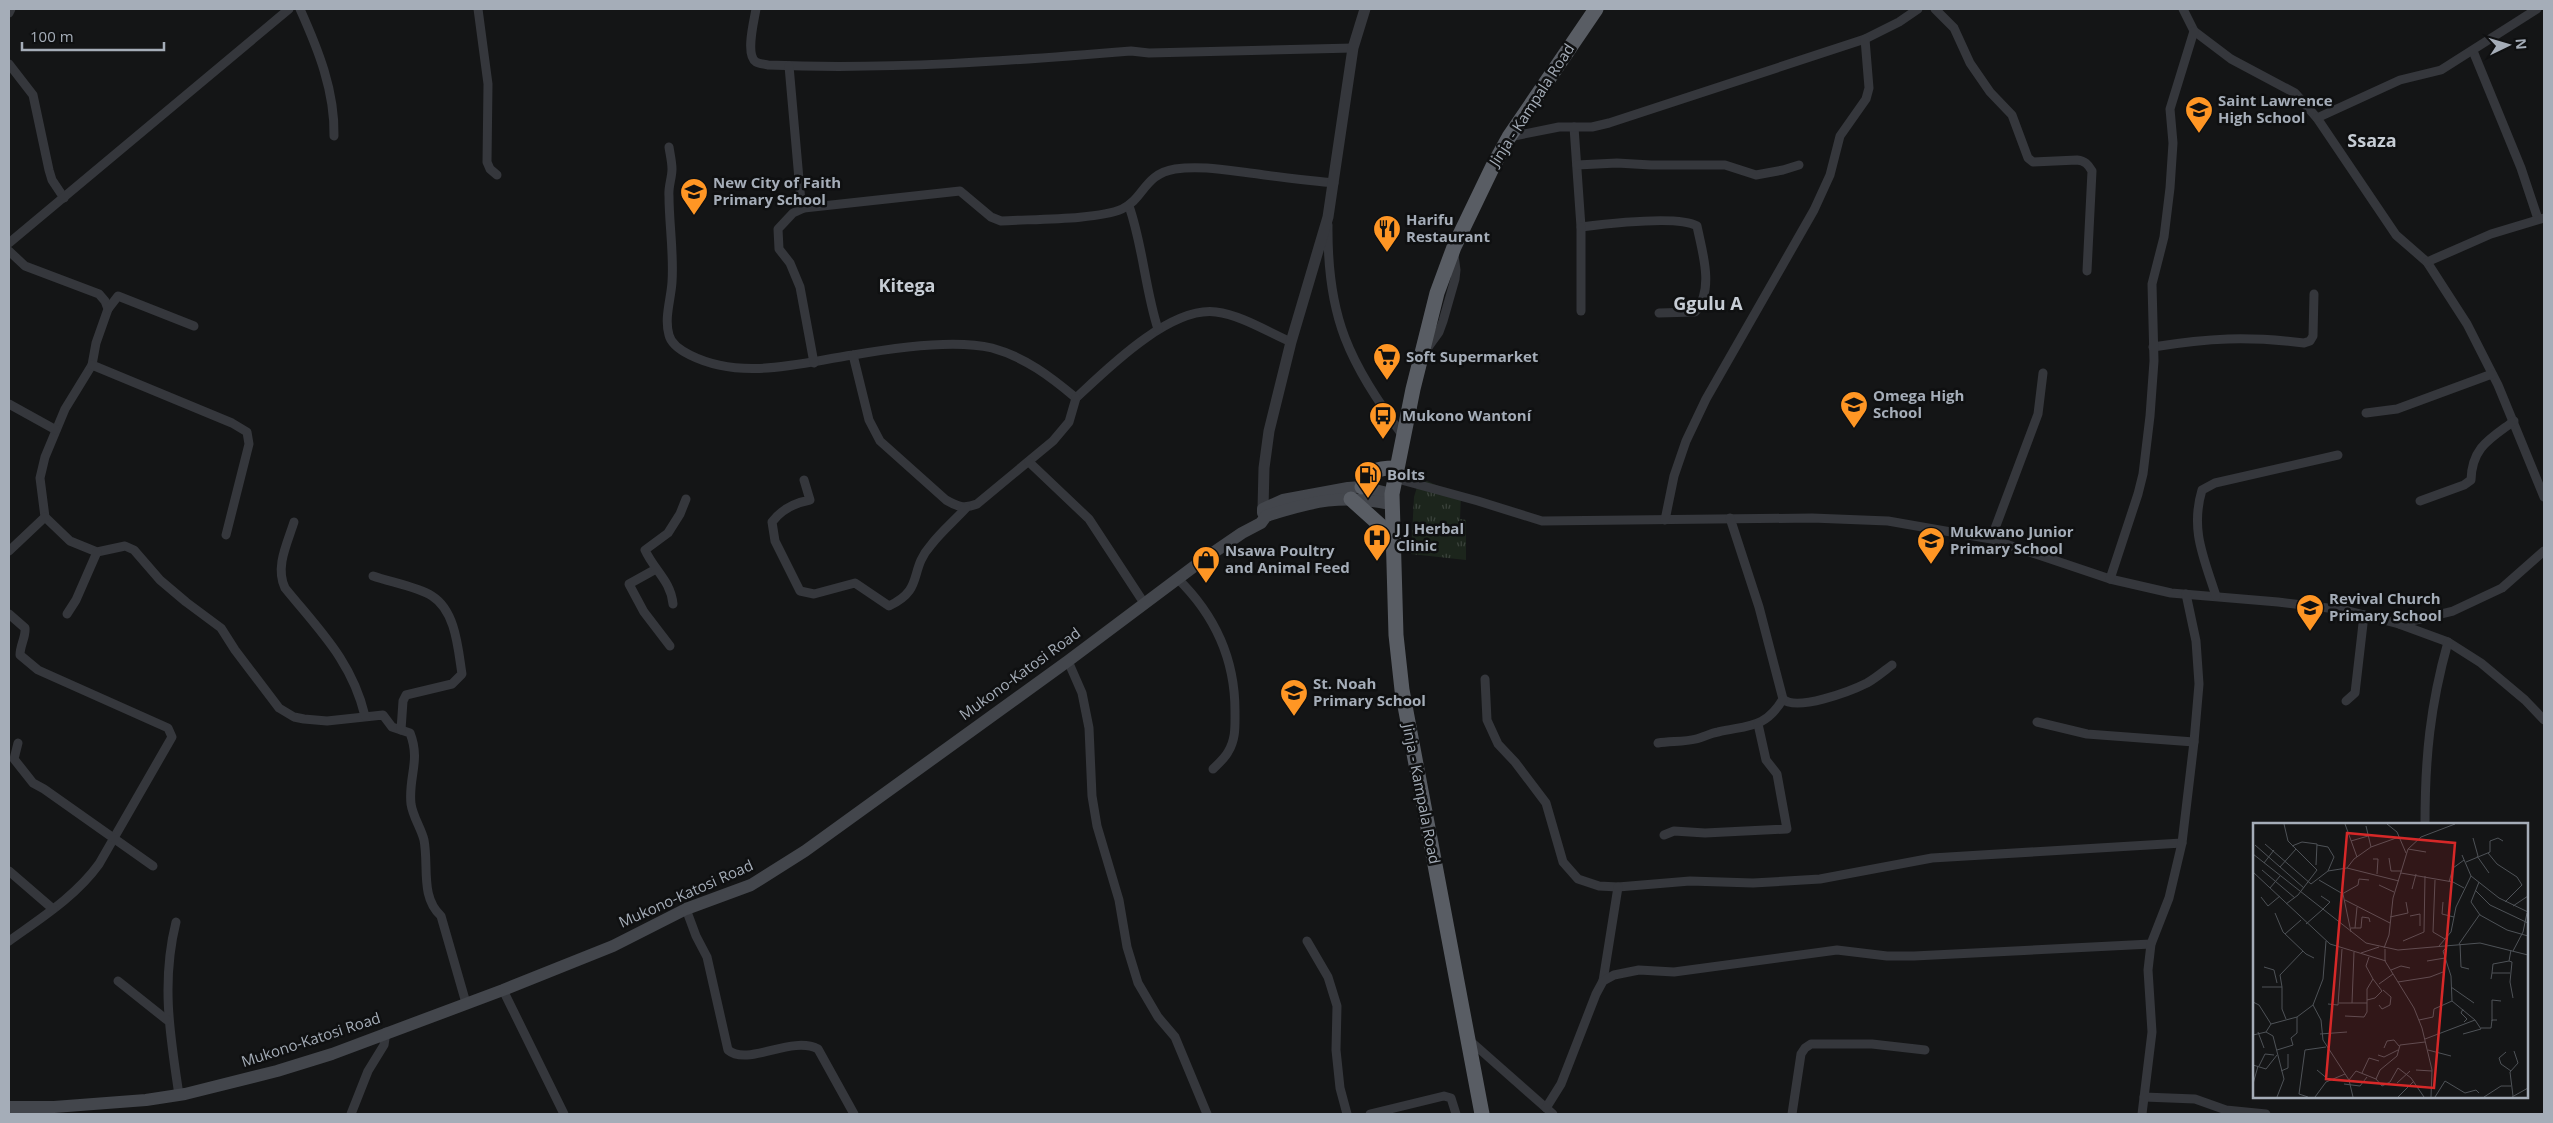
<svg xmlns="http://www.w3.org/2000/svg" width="2553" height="1123" font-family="'Open Sans',sans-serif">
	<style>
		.grass { fill: url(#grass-tufts) }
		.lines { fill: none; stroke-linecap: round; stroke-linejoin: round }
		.minor { stroke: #35373c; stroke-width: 9 }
		.tertiary { stroke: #35373c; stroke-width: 11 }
		.secondary { stroke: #43464c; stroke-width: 12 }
		.trunk { stroke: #595d64; stroke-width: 15 }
		.labels { text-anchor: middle; stroke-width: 5; stroke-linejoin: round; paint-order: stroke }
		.poi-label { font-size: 15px; font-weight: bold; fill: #a5adb8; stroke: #0f1011; text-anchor: start }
		.street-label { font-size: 15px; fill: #a5adb8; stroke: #0f1011 }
		.quarter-label { font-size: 18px; font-weight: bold; fill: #c6ccd4; stroke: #0f1011 }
		.inset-road { fill: none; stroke: #4e5257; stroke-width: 1 }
		.view { fill: #d62828; fill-opacity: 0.15; stroke: #d62828; stroke-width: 2.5 }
		.inset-edge { fill: none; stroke: #a5adb8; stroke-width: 2.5 }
	</style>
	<defs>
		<pattern id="grass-tufts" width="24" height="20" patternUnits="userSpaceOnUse" patternTransform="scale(1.25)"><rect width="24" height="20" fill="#1c251c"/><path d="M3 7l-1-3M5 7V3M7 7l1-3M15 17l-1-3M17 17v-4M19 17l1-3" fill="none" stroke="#3a423b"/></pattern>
	</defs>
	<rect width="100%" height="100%" fill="#141516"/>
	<path class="grass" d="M1427,481L1461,496L1460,519L1466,520V560L1411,554L1414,497L1418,484Z"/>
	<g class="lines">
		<g class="minor">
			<path d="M300,9C318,49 335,91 334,136"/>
			<path d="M478,9L488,84L487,162L490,169L497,175"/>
			<path d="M756,9C754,21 745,55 756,62C759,64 765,64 768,65C889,70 1010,61 1131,51L1149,53L1353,48"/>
			<path d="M1935,9L1954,28L1970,63L1990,92L2012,115L2028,158L2033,162L2077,160C2085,161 2088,164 2092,171L2087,271"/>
			<path d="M2183,9L2194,31L2231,59L2295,93L2317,118L2396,235L2427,262L2467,324L2498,385L2544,497"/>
			<path d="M9,13L11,9"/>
			<path d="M2473,51L2521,168L2538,219"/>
			<path d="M9,64L33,95L49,170L52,180L64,198"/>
			<path d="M789,66L801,202L804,208"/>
			<path d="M2317,118L2400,80L2441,70L2537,9"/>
			<path d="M1574,127L1581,227C1605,224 1678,215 1697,226C1702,251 1715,290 1695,312L1659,313"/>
			<path d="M1509,137L1559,127H1592L1609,123L1865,39L1899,22L1918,9"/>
			<path d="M669,147C670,154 672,162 672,169C672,178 668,187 669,196C669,224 674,253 672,282C671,299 664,318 669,335C671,344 682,351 690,355C742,381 799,363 853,355C892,348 955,339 992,348C1025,357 1051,377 1076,398C1107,369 1170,306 1216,312C1241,315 1268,332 1291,342"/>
			<path d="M1577,165L1617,163L1651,165H1725L1756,175L1783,170L1799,165"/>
			<path d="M1129,206C1143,246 1145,289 1158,329"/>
			<path d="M1328,225C1327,319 1349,361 1403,436"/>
			<path d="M1581,227V311"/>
			<path d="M9,243L289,9"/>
			<path d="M9,251L25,266L99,294L105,301L108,309L96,343L92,365L65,409L45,457L40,478L45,517L70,541L97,552L125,546L134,550L160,580L186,602L221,628L235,650L279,708L294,717L304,719L327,721L383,715L392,727L410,733C421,761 408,777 411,804C413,817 421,828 424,840C429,866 420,897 441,916L466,1003"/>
			<path d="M2427,262L2491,234L2544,218"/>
			<path d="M108,309L118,296L194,326"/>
			<path d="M2153,347C2209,338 2247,336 2304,343L2310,341L2313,336L2314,294"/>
			<path d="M1426,350L1439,332L1443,321L1455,279L1456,270L1454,255"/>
			<path d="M853,355L869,420L880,441L946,500C958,507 964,509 977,504L1053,441L1069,422L1076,398"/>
			<path d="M814,363L800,287L790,263L779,249L778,229L793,213L804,208L960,191L991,217L1001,221C1031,219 1097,220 1122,209C1144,199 1144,174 1175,169C1203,165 1230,171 1258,174C1283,178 1308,180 1334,183"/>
			<path d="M92,365L232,423L247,432L249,444L226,535"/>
			<path d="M9,404L56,430"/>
			<path d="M2366,413L2397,409L2492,374"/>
			<path d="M1029,462L1089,519L1144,603"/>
			<path d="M1394,478L1478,501L1542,521L1812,518L1888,521L1991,539L2110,579L2171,593L2278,602L2345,610L2399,624L2448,642L2481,663L2525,700L2544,720"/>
			<path d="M804,480L810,500C794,503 781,510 772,522L775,541L800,591L814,594L855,583L889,606C925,589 908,571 931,545C941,532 955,520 966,508"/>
			<path d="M2420,501L2464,485L2471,480C2472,447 2490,439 2514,421"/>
			<path d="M1730,518L1759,607L1783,699C1796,712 1851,691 1867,683C1876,678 1884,671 1892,665"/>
			<path d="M1665,520L1674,476L1686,441L1706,399L1814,210L1830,175L1840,136L1866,99L1869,88L1865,39"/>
			<path d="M294,522C287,544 275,567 285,588C319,630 352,661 365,716"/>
			<path d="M1991,539L2038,414L2043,373"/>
			<path d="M9,551L45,517"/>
			<path d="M656,569L629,584L644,612L670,646"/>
			<path d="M373,576C390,582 418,587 432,596C456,611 458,649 462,674L452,684L406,695L403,701L401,730"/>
			<path d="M1177,578C1214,614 1235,658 1235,711C1235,726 1236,739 1228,752C1225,758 1218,764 1213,769"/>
			<path d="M2110,579L2138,494L2143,474L2150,416L2154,361L2152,284L2164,237L2170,188L2173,143L2170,109L2194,31"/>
			<path d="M2216,596C2204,558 2190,530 2202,490L2215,483L2338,455"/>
			<path d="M673,604C671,581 654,570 645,550L668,533L680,514L686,499"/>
			<path d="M9,614L25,628C26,637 20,645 20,655L38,670L168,728L172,737L99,864C76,896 41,918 9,941"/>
			<path d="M67,614L76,600L97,552"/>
			<path d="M2399,624L2453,611L2502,588L2544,551"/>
			<path d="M1068,661L1082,693L1089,728L1092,796L1097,826L1119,900L1127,947L1138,983L1158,1017L1175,1037L1207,1114"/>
			<path d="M1485,679L1487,720L1498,744L1515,762L1546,803L1563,862L1578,879L1599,886L1618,887L1690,881L1753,883L1820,879L1932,858L2182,843"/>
			<path d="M2346,701L2355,693L2364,615"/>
			<path d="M2037,722L2087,734L2194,742"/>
			<path d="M18,743L14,759L33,783L44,789L153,866"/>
			<path d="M1658,743C1670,741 1684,742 1696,739C1704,737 1711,733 1718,732C1748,725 1765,729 1783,699"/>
			<path d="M2425,824C2425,758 2430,706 2448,642"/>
			<path d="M1664,835L1674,831L1705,833L1787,829L1777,774L1766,760L1758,724"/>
			<path d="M9,871L53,909"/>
			<path d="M686,909L696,936L707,957L728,1050C748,1067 791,1035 818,1049L854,1114"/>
			<path d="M176,922C161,982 170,1035 179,1095"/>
			<path d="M1307,941L1328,977L1337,1006L1336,1050L1340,1088L1347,1114"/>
			<path d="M118,981L167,1020"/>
			<path d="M1603,981L1618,887"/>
			<path d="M503,990L564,1114"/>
			<path d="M1468,1039L1553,1114"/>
			<path d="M2144,1097L2195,1099L2226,1110L2266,1114"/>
			<path d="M1546,1108L1561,1084L1596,994L1603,981L1614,975L1639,970L1674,972L1837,950L1887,956H1914L2151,944"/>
			<path d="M351,1114L368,1071L384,1045L386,1032"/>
			<path d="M1370,1114L1444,1096L1451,1098L1456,1114"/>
			<path d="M1792,1114L1801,1054L1805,1048L1811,1044H1872L1925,1050"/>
			<path d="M2142,1114L2152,1032L2148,970L2151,944L2169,898L2182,843L2194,742L2199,684L2196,641L2186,594"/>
		</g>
		<path class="tertiary" d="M1266,516L1263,509L1264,468L1269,431L1291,342L1328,217L1353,48L1365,9"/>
		<g class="secondary">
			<path d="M1263,513V509L1283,500L1348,488L1362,487L1392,494"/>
			<path d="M9,1107H54L146,1100L185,1094L277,1071L332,1054L503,990L613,946L686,909L751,885L805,851L1068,661L1204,559L1242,533L1261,523L1266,516C1313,501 1342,494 1391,504"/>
		</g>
		<g class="trunk">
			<path d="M1362,487C1373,470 1375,468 1395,468"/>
			<path d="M1351,499L1391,535"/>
			<path d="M1482,1114L1402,690L1396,635L1392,494L1413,389L1437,293L1454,247L1493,166L1509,137L1596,9"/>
		</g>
	</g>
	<defs>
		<symbol id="school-pin" viewBox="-11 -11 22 30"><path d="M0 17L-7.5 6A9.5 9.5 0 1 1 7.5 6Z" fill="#ff9624" stroke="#0f1011"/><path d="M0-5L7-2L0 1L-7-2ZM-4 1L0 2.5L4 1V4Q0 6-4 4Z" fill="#111"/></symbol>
		<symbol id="restaurant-pin" viewBox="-11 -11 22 30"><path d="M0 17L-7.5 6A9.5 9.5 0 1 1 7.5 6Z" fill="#ff9624" stroke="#0f1011"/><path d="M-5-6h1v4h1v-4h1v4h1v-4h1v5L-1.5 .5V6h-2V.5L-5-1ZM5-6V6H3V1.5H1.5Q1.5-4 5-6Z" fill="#111"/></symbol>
		<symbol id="supermarket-pin" viewBox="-11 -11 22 30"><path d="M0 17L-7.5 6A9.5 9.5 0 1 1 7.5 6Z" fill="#ff9624" stroke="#0f1011"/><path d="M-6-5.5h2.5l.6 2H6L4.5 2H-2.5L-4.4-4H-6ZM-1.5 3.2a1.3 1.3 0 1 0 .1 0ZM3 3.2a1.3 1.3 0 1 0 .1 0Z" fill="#111"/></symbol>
		<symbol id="bus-pin" viewBox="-11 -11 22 30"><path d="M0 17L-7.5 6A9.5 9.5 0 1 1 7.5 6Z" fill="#ff9624" stroke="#0f1011"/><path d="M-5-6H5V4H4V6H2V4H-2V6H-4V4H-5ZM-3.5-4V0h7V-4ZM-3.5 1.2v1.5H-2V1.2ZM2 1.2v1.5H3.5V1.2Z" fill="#111"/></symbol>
		<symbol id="fuel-pin" viewBox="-11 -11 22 30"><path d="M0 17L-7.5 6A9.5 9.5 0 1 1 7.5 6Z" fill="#ff9624" stroke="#0f1011"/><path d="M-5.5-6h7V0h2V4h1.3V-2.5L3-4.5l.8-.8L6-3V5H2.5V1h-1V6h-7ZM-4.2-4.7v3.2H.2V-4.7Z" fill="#111"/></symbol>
		<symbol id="hospital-pin" viewBox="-11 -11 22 30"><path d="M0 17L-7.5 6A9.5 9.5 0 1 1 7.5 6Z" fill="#ff9624" stroke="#0f1011"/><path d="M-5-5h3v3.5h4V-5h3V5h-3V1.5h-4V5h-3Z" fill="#111"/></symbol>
		<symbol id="shop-pin" viewBox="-11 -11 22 30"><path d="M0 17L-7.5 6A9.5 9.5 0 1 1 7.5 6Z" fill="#ff9624" stroke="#0f1011"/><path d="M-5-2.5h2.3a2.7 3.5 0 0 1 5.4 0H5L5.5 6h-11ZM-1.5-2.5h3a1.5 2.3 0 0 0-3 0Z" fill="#111"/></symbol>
	</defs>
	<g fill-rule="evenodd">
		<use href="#school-pin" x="2183" y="94" width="32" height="43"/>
		<use href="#school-pin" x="678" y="176" width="32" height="43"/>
		<use href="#restaurant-pin" x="1371" y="213" width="32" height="43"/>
		<use href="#supermarket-pin" x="1371" y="341" width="32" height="43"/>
		<use href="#school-pin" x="1838" y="389" width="32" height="43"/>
		<use href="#bus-pin" x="1367" y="400" width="32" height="43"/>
		<use href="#fuel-pin" x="1352" y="459" width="32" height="43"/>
		<use href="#hospital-pin" x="1361" y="522" width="32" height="43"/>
		<use href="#school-pin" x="1915" y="525" width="32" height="43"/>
		<use href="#shop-pin" x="1190" y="544" width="32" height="43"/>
		<use href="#school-pin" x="2294" y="592" width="32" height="43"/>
		<use href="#school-pin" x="1278" y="677" width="32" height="43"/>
	</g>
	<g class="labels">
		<g class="poi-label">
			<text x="2218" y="106">Saint Lawrence<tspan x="2218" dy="17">High School</tspan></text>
			<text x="713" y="188">New City of Faith<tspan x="713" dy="17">Primary School</tspan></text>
			<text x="1406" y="225">Harifu<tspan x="1406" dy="17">Restaurant</tspan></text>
			<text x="1406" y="362">Soft Supermarket</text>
			<text x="1873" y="401">Omega High<tspan x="1873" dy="17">School</tspan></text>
			<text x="1402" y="421">Mukono Wantoní</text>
			<text x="1387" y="480">Bolts</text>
			<text x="1396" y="534">J J Herbal<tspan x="1396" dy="17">Clinic</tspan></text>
			<text x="1950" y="537">Mukwano Junior<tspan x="1950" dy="17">Primary School</tspan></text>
			<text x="1225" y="556">Nsawa Poultry<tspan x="1225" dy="17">and Animal Feed</tspan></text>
			<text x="2329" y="604">Revival Church<tspan x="2329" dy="17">Primary School</tspan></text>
			<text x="1313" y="689">St. Noah<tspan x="1313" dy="17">Primary School</tspan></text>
		</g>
		<g class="street-label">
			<text transform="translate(1532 105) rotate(-57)" y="5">Jinja - Kampala Road</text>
			<text transform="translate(1020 674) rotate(-36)" y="5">Mukono-Katosi Road</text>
			<text transform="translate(1421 794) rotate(79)" y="5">Jinja - Kampala Road</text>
			<text transform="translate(686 894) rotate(-24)" y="5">Mukono-Katosi Road</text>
			<text transform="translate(311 1040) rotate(-18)" y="5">Mukono-Katosi Road</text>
		</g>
		<g class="quarter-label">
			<text x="2372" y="147">Ssaza</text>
			<text x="907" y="292">Kitega</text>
			<text x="1708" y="310">Ggulu A</text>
		</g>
	</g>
	<g transform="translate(2253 823)">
		<rect width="275" height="275" fill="#141516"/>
		<path class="inset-road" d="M31,1L35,18L64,47L45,72L33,81M92,1L104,34M134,1L144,9L153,30M113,3L118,24M220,15L225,33M98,18L115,13M12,21L58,61L75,48L94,45L101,36L118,24L146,14M2,22L51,65M64,22L75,24L81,34L75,48M39,23L49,19L64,21L63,42M155,26L173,29M235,30L244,41L264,54L269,62L252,79M0,31L113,120L145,127L227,120L275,132M209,32L218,53L246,75L275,89M224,33L236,50M136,35L138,48H149M120,36H125L124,51M213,39L237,29V18L245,15L250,18M11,40L21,27M27,44L43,26M94,45L146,58M9,47L42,75M0,49L77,121L133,138M148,50L200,59L211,65M66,57L90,71L98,109M182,57L180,109L192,116M196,59L200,45L211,37M226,59L218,79L227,92L254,107L275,113M126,62L141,69M17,65L27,53M159,66L163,51M222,67L237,82L275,100M89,71L105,62L106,56L116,57M68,73L77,79L69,87M8,74L15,83L27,73M92,77L137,100M190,79L189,91L201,94M260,83L275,73M22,90L30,109L53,131L61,135M157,93L167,91V103M137,94L155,90L153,79M53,101L69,87M98,105H108L109,94L116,95L117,99M102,105L104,84M32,111L48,97M150,118L171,109L172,53M206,121L227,91M207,121L208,144L216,146M186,123L198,109L203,84L218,53M131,125L136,112L140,75L155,26L168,14L202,1M132,126V138L161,185L169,205L179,247L178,274M260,128L270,109L274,90M108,130L126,124M174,138L192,135M256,138L259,139L257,159L260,175M11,144L21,147L24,160M138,147L148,143L157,145M239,150L240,141L256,138L258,127M238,156L239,150H257M145,159L177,154L190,149M126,161L140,151M9,164H29V186L33,196M29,164L27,152L50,128M198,164L221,180M114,177L122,175L129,168L120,156M0,179L6,182L18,201M86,180H114M99,180L101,129M75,181L85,182L89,126M60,182L68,197L70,217L96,257L100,274M126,182L129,186L137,182L138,174L130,167M210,186L208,190L214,196L211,199M92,193L111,194L114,189V166L120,156L113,143L116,134M166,197L180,194L181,186L199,178M239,198V177L248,178M228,205H238L239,197H244M5,209L11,225M13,209L18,201L44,194L60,182L70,156L73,118M67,211L94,209M210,211L228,206L222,197M0,212L13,209L20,213L31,256L24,274M172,216L222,197L199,178L198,153L190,128L193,125M131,225L134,218L141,217L146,223M24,227L40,222L38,215L44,210V194M175,227L198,233M253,229L246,235L248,241L258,248M125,232L131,234L145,227M0,242L13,246L24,232M6,243L12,231L21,232M64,247L76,257M163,247L179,248M28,248L35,245V231M109,250L116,235L126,238M123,256L129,263L137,259L145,245L158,255L171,274M96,257L103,248L123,256L127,247L144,233L147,222L172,219M144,260L157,248M0,261L5,243M91,261L107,263L114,254M260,273L257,249L265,240L261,228M55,274L46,271L52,227L73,224M62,274L73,259L92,251M145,274L161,258M182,274L192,258L212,270L223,267L226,270M231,274L248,263H258M259,274L275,265"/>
		<path class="view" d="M94,10L202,20L181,265L73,256Z"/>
		<rect width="275" height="275" class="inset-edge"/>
	</g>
	<rect width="2553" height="1123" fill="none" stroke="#a5adb8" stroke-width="20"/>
	<g transform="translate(2508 45) rotate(85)" stroke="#0f1011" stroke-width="4" paint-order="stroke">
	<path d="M0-4L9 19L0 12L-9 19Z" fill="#a5adb8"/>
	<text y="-8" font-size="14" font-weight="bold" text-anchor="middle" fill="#a5adb8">N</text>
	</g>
	<path d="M22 42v8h142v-8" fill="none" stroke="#a5adb8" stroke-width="2.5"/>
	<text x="30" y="42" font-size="15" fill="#a5adb8" stroke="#0f1011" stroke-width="4" paint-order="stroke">100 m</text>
</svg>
